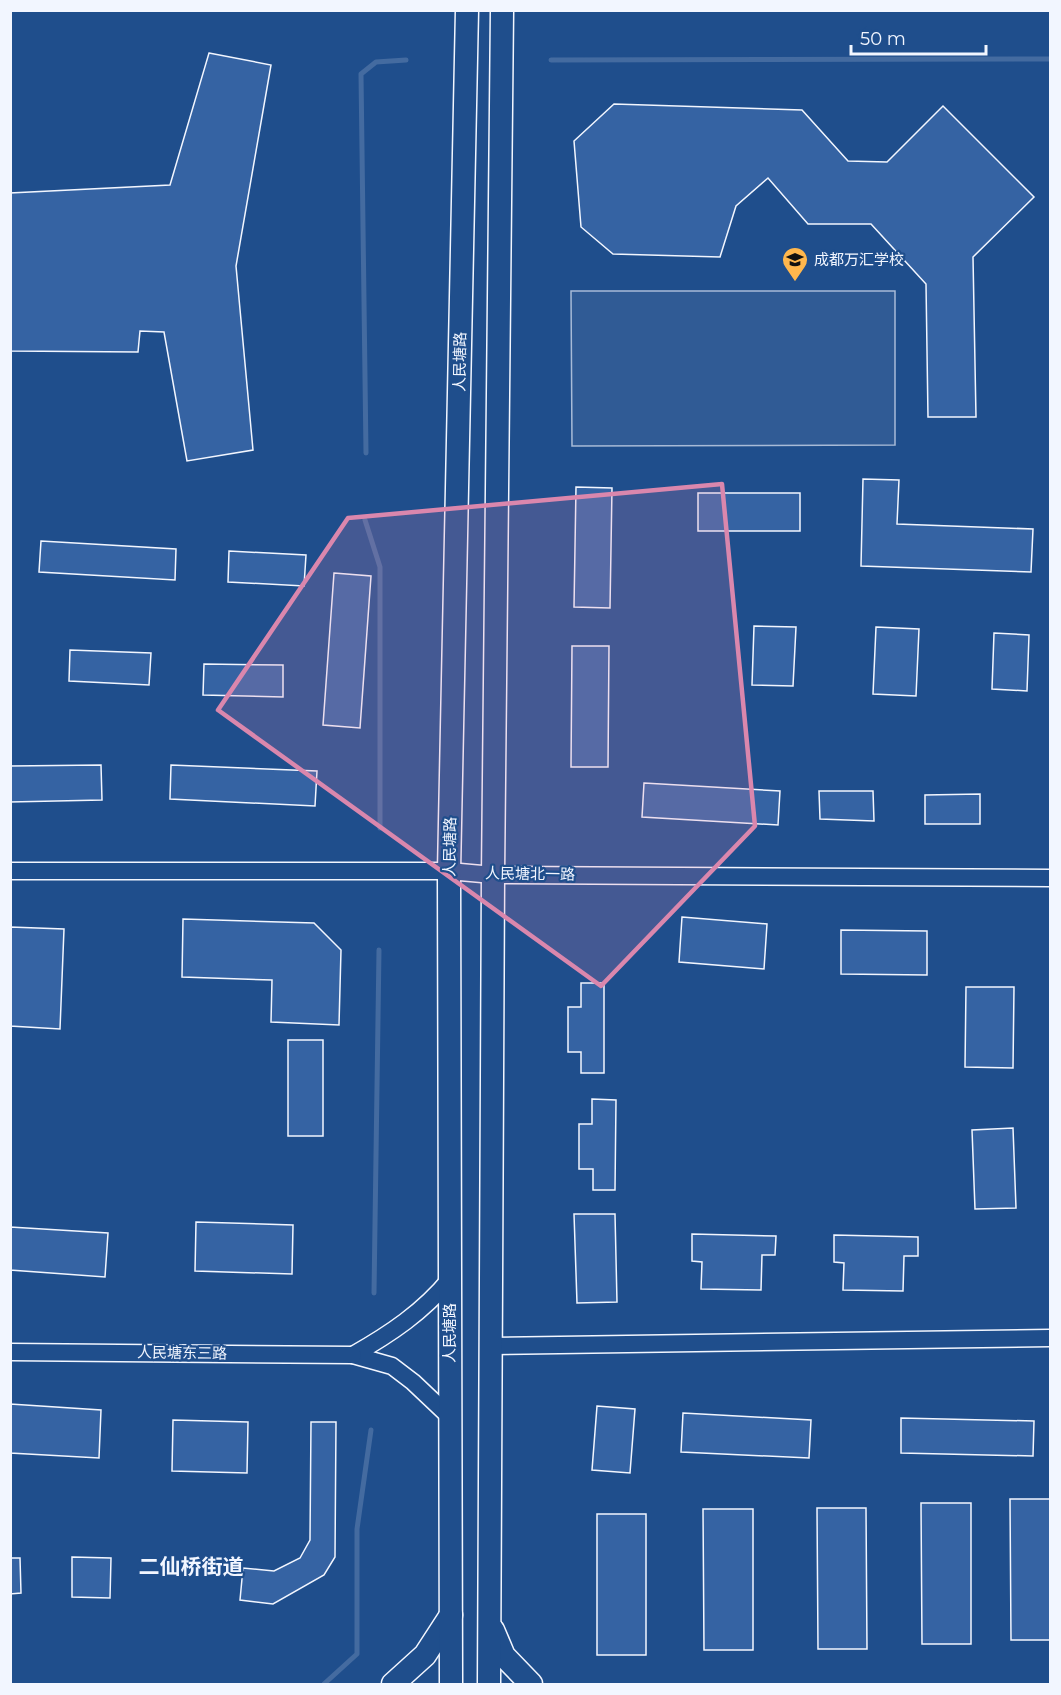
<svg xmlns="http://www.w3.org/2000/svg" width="1061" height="1695" font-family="Montserrat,'Noto Sans SC',sans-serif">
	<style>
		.built { fill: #305b95; stroke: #a8bbd7; stroke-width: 1.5 }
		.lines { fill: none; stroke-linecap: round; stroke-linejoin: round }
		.stream { stroke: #446ba0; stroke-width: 5 }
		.building { fill: #3563a3; stroke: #f2f6ff; stroke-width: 1.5 }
		.street-casing { stroke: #f2f6ff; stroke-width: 19 }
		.secondary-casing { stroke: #f2f6ff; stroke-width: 25 }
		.street { stroke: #1f4e8c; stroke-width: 16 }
		.secondary { stroke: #1f4e8c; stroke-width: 22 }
		.marked { fill: #da87ad; fill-opacity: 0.2; stroke: #da87ad; stroke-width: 4.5; stroke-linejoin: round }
		.labels { text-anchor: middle; stroke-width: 4.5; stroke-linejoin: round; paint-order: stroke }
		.poi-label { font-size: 15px; fill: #f2f6ff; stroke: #1f4e8c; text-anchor: start }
		.street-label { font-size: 15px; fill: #f2f6ff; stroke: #1f4e8c }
		.district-label { font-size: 21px; font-weight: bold; fill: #f2f6ff; stroke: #1f4e8c }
	</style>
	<rect width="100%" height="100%" fill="#1f4e8c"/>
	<path class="built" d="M571,291H895V445L572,446Z"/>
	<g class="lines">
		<g class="stream">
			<path d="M551,60L1050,59"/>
			<path d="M366,453L361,74L376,62L406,60"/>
			<path d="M365,520L380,567V828"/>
			<path d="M374,1293L379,950"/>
			<path d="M324,1684L357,1654V1529L371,1430"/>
		</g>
	</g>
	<g class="building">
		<path d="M209,53L271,65L236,266L253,450L187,461L164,332L140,331L138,352L10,351V193L170,185Z"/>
		<path d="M614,104L802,110L848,161L887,162L943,106L1034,197L973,257L976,417H928L926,284L871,224H808L768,178L736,206L720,257L613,254L581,227L574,141Z"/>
		<path d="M863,479L899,480L897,524L1033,529L1031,572L861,566Z"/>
		<path d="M576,487L612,488L610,608L574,607Z"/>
		<rect x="698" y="493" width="102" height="38"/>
		<path d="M41,541L176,549L175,580L39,572Z"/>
		<path d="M229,551L306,555L304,586L228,582Z"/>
		<path d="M334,573L371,576L360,728L323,725Z"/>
		<path d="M754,626L796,627L793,686L752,685Z"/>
		<path d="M876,627L919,629L916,696L873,694Z"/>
		<path d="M994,633L1029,635L1027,691L992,689Z"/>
		<path d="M572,646H609L608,767H571Z"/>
		<path d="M70,650L151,653L149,685L69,681Z"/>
		<path d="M204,664L283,665V697L203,695Z"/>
		<path d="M101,765L102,800L10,802V766Z"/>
		<path d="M171,765L317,771L315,806L170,799Z"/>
		<path d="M644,783L780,791L778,825L642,817Z"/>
		<path d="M819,791H873L874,821L820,819Z"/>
		<path d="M980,794V824H925V795Z"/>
		<path d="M682,917L767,924L764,969L679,962Z"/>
		<path d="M183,919L314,923L341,950L339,1025L271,1022L272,980L182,977Z"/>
		<path d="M10,927L64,929L60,1029L10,1026Z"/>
		<path d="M841,930L927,931V975L841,974Z"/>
		<path d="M581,983H604V1073H581V1052H568V1007H581Z"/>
		<path d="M966,987H1014L1013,1068L965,1067Z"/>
		<rect x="288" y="1040" width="35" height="96"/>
		<path d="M592,1099L616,1100L615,1190H593V1169H579V1124H592Z"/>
		<path d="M1013,1128L1016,1208L975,1209L972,1130Z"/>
		<path d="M574,1214H615L617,1302L577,1303Z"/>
		<path d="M196,1222L293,1225L292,1274L195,1271Z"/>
		<path d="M10,1227L108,1233L105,1277L10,1270Z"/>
		<path d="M692,1234L776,1236L775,1255H762L761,1290L701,1289L702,1262L692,1261Z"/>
		<path d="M834,1235L918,1237V1256H904L903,1291L843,1290L844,1263L834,1262Z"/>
		<path d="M10,1404L101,1410L99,1458L10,1453Z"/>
		<path d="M597,1406L635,1409L630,1473L592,1470Z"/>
		<path d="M683,1413L811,1420L809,1458L681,1452Z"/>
		<path d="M901,1418L1034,1421L1033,1456L901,1453Z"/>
		<path d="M173,1420L248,1422L247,1473L172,1471Z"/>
		<path d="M311,1422H336L335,1557L324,1575L273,1604L240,1600L243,1568L274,1571L300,1558L310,1540Z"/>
		<path d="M1010,1499H1050V1640H1011Z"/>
		<path d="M921,1503H971V1644H922Z"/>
		<path d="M817,1508H866L867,1649H818Z"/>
		<path d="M703,1509H753V1650H704Z"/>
		<rect x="597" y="1514" width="49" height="141"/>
		<path d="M72,1557L111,1558L110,1598L72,1597Z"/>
		<path d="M10,1558H20L21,1593L10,1594Z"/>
	</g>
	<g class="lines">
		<defs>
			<g id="street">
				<path d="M10,871H449L493,875L1050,878"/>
				<path d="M450,1279C423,1312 390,1334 353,1355L392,1366L413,1382L450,1417"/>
				<path d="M491,1346L1050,1338"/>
				<path d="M10,1352L353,1355"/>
			</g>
			<g id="secondary">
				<path d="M493,1630L504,1656L531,1684"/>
				<path d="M393,1684L425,1655L451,1615"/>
				<path d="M451,1684L449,871L467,10"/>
				<path d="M489,1684L493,875L502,10"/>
			</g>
		</defs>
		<use href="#street" class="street-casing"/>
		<use href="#secondary" class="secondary-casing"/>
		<use href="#street" class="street"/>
		<use href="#secondary" class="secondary"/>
	</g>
	<path class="marked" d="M722,484L755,826L601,986L218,710L348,518Z"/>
	<defs>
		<symbol id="school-pin" viewBox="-11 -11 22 30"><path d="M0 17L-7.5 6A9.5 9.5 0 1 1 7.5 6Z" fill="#ffb74d" stroke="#1f4e8c"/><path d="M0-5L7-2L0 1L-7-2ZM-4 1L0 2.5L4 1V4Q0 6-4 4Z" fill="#111"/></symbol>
	</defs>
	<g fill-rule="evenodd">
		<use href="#school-pin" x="780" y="245" width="30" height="40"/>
	</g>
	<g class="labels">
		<g class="poi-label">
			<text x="814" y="265">成都万汇学校</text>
		</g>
		<g class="street-label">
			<text transform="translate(460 362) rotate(-89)" y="5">人民塘路</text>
			<text transform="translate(450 847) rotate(-89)" y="5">人民塘路</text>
			<text transform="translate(530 874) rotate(1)" y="5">人民塘北一路</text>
			<text transform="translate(450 1333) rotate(-90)" y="5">人民塘路</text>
			<text transform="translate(182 1353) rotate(1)" y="5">人民塘东三路</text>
		</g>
		<g class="district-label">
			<text x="191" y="1574">二仙桥街道</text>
		</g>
	</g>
	<rect width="1061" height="1695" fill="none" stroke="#f2f6ff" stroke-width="24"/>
	<path d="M851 45v9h135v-9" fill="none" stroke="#f2f6ff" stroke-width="3"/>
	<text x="860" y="45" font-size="18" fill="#f2f6ff" stroke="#1f4e8c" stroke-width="4.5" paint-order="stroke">50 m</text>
</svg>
